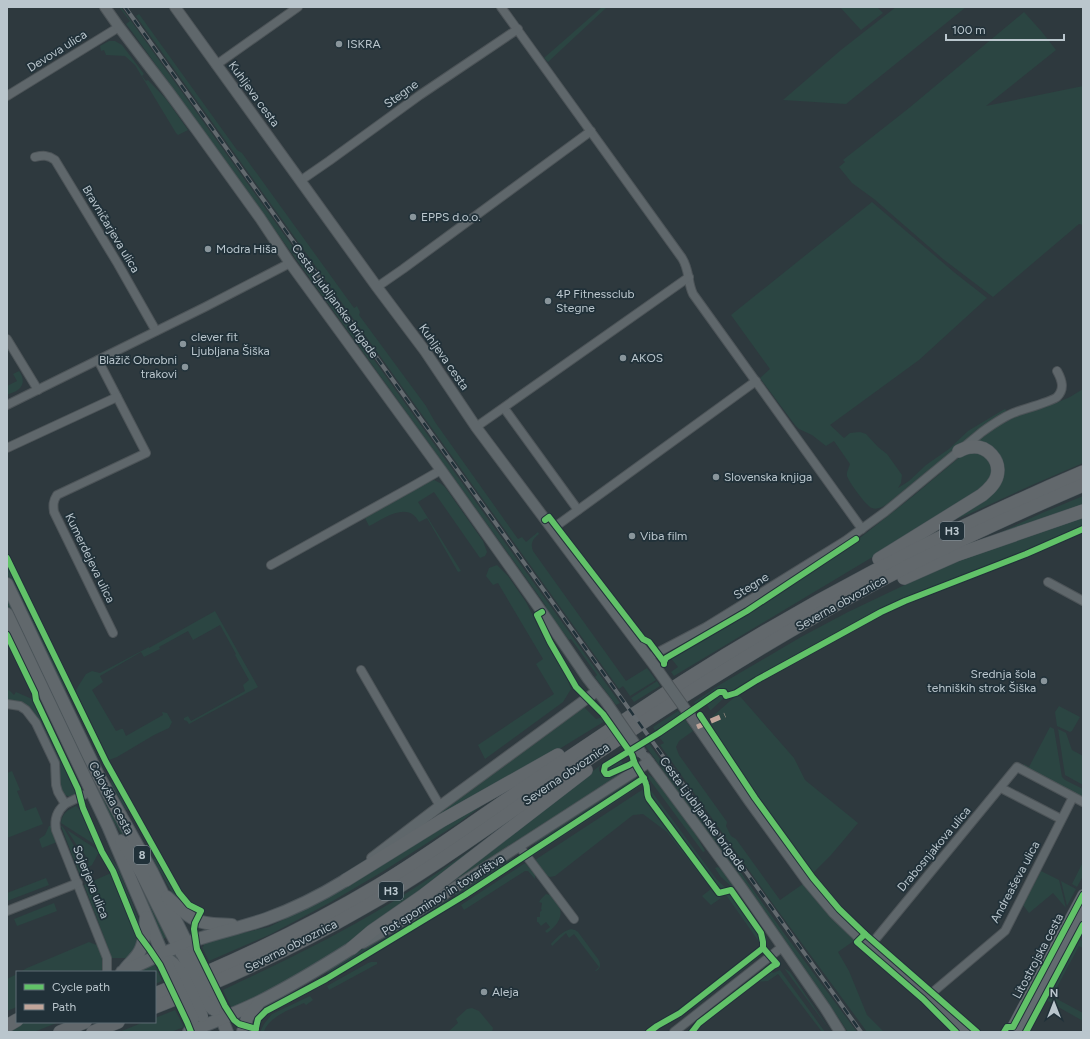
<svg xmlns="http://www.w3.org/2000/svg" width="1090" height="1039" font-family="Figtree,sans-serif">
	<style>
		.green { fill: #2b4542 }
		.lines { fill: none; stroke-linecap: round; stroke-linejoin: round }
		.minor-casing { stroke: #4d5458; stroke-width: 10 }
		.tertiary-casing { stroke: #4d5458; stroke-width: 12 }
		.secondary-casing { stroke: #4d5458; stroke-width: 12 }
		.primary-casing { stroke: #4c555a; stroke-width: 14 }
		.trunk-casing { stroke: #4e575c; stroke-width: 14 }
		.minor { stroke: #5f676b; stroke-width: 8 }
		.tertiary { stroke: #5f676b; stroke-width: 10 }
		.secondary { stroke: #636b70; stroke-width: 11 }
		.primary { stroke: #61686c; stroke-width: 12 }
		.trunk { stroke: #62686c; stroke-width: 13 }
		.rail-casing { stroke: #636a6f; stroke-width: 4 }
		.rail { stroke: #213139; stroke-width: 2.5; stroke-dasharray: 8; stroke-linecap: butt }
		.tertiary-bridge-casing { stroke: #4d5458; stroke-width: 12; stroke-linecap: butt }
		.primary-bridge-casing { stroke: #4c555a; stroke-width: 14; stroke-linecap: butt }
		.tertiary-bridge { stroke: #5f676b; stroke-width: 10 }
		.primary-bridge { stroke: #61686c; stroke-width: 12 }
		.quiet { stroke: #c0a59a; stroke-width: 5; stroke-dasharray: 10 5; stroke-linecap: butt }
		.cycleway-casing { stroke: #213139; stroke-width: 8 }
		.cycleway { stroke: #61c268; stroke-width: 6 }
		.poi-dot { fill: #89959b; stroke: #213139; stroke-width: 1.5 }
		.labels { text-anchor: middle; stroke-width: 3.5; stroke-linejoin: round; paint-order: stroke }
		.shield { fill: #213139; stroke: #8c99a1; stroke-width: 1 }
		.shield-label { font-size: 11px; font-weight: bold; fill: #bac6cd }
		.poi-label { font-size: 12px; fill: #bac6cd; stroke: #213139; text-anchor: start }
		.street-label { font-size: 12px; fill: #bac6cd; stroke: #213139 }
	</style>
	<rect width="100%" height="100%" fill="#2e393e"/>
	<g class="green">
		<path d="M119,7H121L620,703L616,705L595,677L597,675L571,639L569,640L544,607L546,606L133,33L126,24L130,21Z"/>
		<path d="M601,7H607L548,62L544,58L601,8Z"/>
		<path d="M840,7H877L883,13L861,30Z"/>
		<path d="M896,7H966L846,104L783,100L841,50Z"/>
		<path d="M1024,12L1042,32L1056,50L986,106L1083,86V225L1079,224L993,297L943,259L874,199L852,183L839,167L845,162L843,160L909,108Z"/>
		<path d="M139,14L237,150L242,153L354,308L357,306L360,312L359,315L426,406L435,422L518,539L522,537L526,542L538,532L539,534C533,539 530,543 533,551L626,681L647,668L656,680L630,696L623,686L619,689L136,16Z"/>
		<path d="M109,41H115L122,45L144,74L142,76L146,81L148,80L166,99L188,130L178,135L176,133L135,65L125,56L106,55L104,50L101,51L100,46Z"/>
		<path d="M872,202L955,273L987,298L919,360L830,425L844,438L850,433L860,432L866,434L878,447L887,454L902,475L901,483L898,488L909,481L926,465L949,449L968,431L1003,410L1005,409L1006,410V412L979,429L886,505C882,507 877,510 872,508C866,506 849,482 847,476C846,472 849,468 850,464L834,441L826,446L812,435L799,429L795,425L760,378L770,369L731,315Z"/>
		<path d="M19,371C23,376 25,384 19,389C16,392 10,393 7,395V386L17,381L13,374Z"/>
		<path d="M1083,389V463L1032,485L969,514L959,518H957L999,485L979,440L980,438L1000,425L1017,416L1056,403L1070,397Z"/>
		<path d="M969,453L981,454L989,458C991,464 994,474 990,480C983,492 954,508 941,516L674,676L671,672L678,667L670,657L856,541L912,497L961,456Z"/>
		<path d="M434,480L440,483L445,487L483,541L487,552L485,556L480,558L434,492L418,502L461,571L458,572L427,518L419,522C408,500 383,519 369,526L365,518L428,482Z"/>
		<path d="M1083,496V506L984,540L1042,513Z"/>
		<path d="M1083,514V527L1049,542L937,586L881,611L735,691L730,692L720,688L695,704L694,702L721,684L801,637L848,612L913,581L940,566Z"/>
		<path d="M7,563L67,689L66,690L62,689L7,574Z"/>
		<path d="M497,565L508,576L526,602L541,632L566,675L571,689L563,702L485,759L478,745L554,694L536,664L543,659L498,583L493,585L486,576L489,568Z"/>
		<path d="M7,594L143,870L103,804L7,604Z"/>
		<path d="M215,611L258,687L189,724L187,721L184,720V718L188,716L191,721L245,691L243,685L249,680L235,655L236,654L220,625L193,640L188,631L159,647L160,649L144,657L141,652L100,676L103,682L92,690L116,731L121,729H123L126,736L163,715L162,712L167,713L172,722L169,728L154,735L117,757L109,760L77,696L76,690L79,685L86,674L92,671L100,673L149,647V648Z"/>
		<path d="M657,681L660,686L634,702L631,698Z"/>
		<path d="M9,690L14,695L16,692L32,699L76,793L73,796L70,797L65,795L60,789L59,777L60,766L37,717L31,710L24,705L16,701L7,700V691Z"/>
		<path d="M719,694H723L724,698L711,710H710L706,703Z"/>
		<path d="M738,694L794,758L805,780L858,823L831,855L813,873L760,799L710,725L713,716Z"/>
		<path d="M40,703L42,705L78,780L79,784Z"/>
		<path d="M1059,706L1080,717L1072,731L1070,732L1057,726L1055,712Z"/>
		<path d="M584,707L596,719L603,717L605,721L525,770L398,842Z"/>
		<path d="M678,711L681,714L655,731L653,727Z"/>
		<path d="M684,718L693,731L679,741L676,747L679,755L727,822L726,826L731,836L736,839L780,900L803,884L855,940L838,952L849,971L867,1015L884,1032H867L773,904L660,745L664,743L658,736Z"/>
		<path d="M1050,727L1054,729L1062,777L1065,780L1083,789V798L1023,766L1024,764L1029,767Z"/>
		<path d="M1058,729L1066,733L1072,750L1083,756V785L1065,775Z"/>
		<path d="M648,742L781,929L857,1032H848L835,1013L645,745Z"/>
		<path d="M620,759L624,765L611,771H607L606,769L607,767Z"/>
		<path d="M602,764L599,768V771L606,777H611L625,771H627L400,919Z"/>
		<path d="M12,771L20,790L17,791L25,811L36,807L43,824L7,838V773Z"/>
		<path d="M648,774L656,780L691,826L705,851L703,852L649,779Z"/>
		<path d="M635,776L638,780L533,849L535,843L539,839Z"/>
		<path d="M112,777L129,809L126,810L111,784Z"/>
		<path d="M640,783V786L533,856L532,853Z"/>
		<path d="M645,788L646,799L721,898L711,905L702,896L711,889L667,832L643,814L633,815L555,876L550,877L546,875L535,860Z"/>
		<path d="M649,788L717,880L726,888L719,890L650,798Z"/>
		<path d="M495,796L460,822L382,872L331,902L271,934L209,961L202,947L204,946L203,943L224,937L269,927L322,900L381,865L406,847Z"/>
		<path d="M76,806L80,810L97,846L61,823C62,813 68,810 76,806Z"/>
		<path d="M49,826H51L57,842L42,848L39,839L45,835Z"/>
		<path d="M61,826H62L65,830L88,871L85,877L81,878Z"/>
		<path d="M67,830L93,847L99,852L92,865L88,867V865H89L88,863L89,862L80,846L78,847Z"/>
		<path d="M495,834L377,923L307,970L275,988L232,1009L223,990C274,966 324,942 372,914C414,890 454,861 495,834Z"/>
		<path d="M109,855L118,868L138,918L141,933L117,872L107,856Z"/>
		<path d="M157,858L182,900L196,914L174,896L153,859Z"/>
		<path d="M509,858L518,859L456,898L455,893L505,860Z"/>
		<path d="M1083,862V876L1077,887L1072,884Z"/>
		<path d="M525,863L535,874V879L528,871H525L464,910L461,905Z"/>
		<path d="M130,864L169,936L161,940Z"/>
		<path d="M718,867L724,872L751,909L765,934L767,938L766,948L765,939L763,932L732,887L721,877L715,868Z"/>
		<path d="M1041,871L1059,880L1066,908L1053,893L1029,913L1023,905Z"/>
		<path d="M111,873L135,932C138,945 136,947 129,958H112L84,885Z"/>
		<path d="M46,878L49,885L7,901V893Z"/>
		<path d="M1061,881L1076,889L1067,906Z"/>
		<path d="M728,893L732,895C741,908 760,931 762,946L726,895Z"/>
		<path d="M546,894L550,895C553,899 558,904 560,909C563,919 554,928 547,933L545,931L550,927L546,922L541,926L538,922H537V917H540V912L542,910L541,909L542,903L539,902L541,899Z"/>
		<path d="M445,899H448L451,901L326,977L328,971L333,966L397,929Z"/>
		<path d="M54,903L57,911L17,926L14,919Z"/>
		<path d="M571,929L575,930L578,932L598,959C601,963 601,969 596,971H595L599,967L574,934L569,938L566,933L552,946L551,944C556,938 563,931 571,929Z"/>
		<path d="M1079,939L1083,941V948L1079,946L1055,991L1060,994L1057,999L1083,1013V1021L1046,1000Z"/>
		<path d="M89,942L99,946C103,956 106,961 101,972H20L27,968Z"/>
		<path d="M760,953L761,955L755,960L694,1008H689Z"/>
		<path d="M371,962H377V964L329,990L327,986L368,963Z"/>
		<path d="M154,963L162,981L155,984V972H134Z"/>
		<path d="M771,964V965L698,1022V1019L765,967Z"/>
		<path d="M784,968L790,972L831,1032Z"/>
		<path d="M771,970L772,972L773,973L780,970L825,1032H822L778,974L768,981L754,982L768,971Z"/>
		<path d="M17,974V1007L7,1011V979Z"/>
		<path d="M299,991H302C290,996 278,1001 267,1008C261,1011 258,1018 252,1020C253,1018 254,1014 256,1011C262,1003 289,993 299,991Z"/>
		<path d="M310,996L313,1000L306,1005L304,1003C291,1009 268,1017 264,1032H260L264,1024L272,1014Z"/>
		<path d="M472,1008L479,1011L493,1028L492,1032H448L458,1023L456,1019L467,1009Z"/>
		<path d="M175,1010L184,1027L171,1032H119L144,1022H155V1018Z"/>
		<path d="M26,1022H59L34,1032H7V1031Z"/>
	</g>
	<g class="lines">
		<defs>
			<g id="minor">
				<path d="M501,7L682,258C690,271 687,281 693,294L862,529"/>
				<path d="M216,65L298,7"/>
				<path d="M7,96L119,27"/>
				<path d="M35,157C43,155 48,155 55,160L118,264L156,331"/>
				<path d="M300,181L329,161L420,95L518,29"/>
				<path d="M377,287L403,269L591,131"/>
				<path d="M7,339L38,390"/>
				<path d="M98,360L146,453L57,495C53,501 53,505 54,512L113,633"/>
				<path d="M7,405L205,307L290,263"/>
				<path d="M504,408L578,510"/>
				<path d="M476,427L689,277"/>
				<path d="M7,448L117,397"/>
				<path d="M552,529L756,381"/>
				<path d="M271,565L413,486L441,470"/>
				<path d="M1048,582L1083,601"/>
				<path d="M649,657L706,627L845,541L885,512L982,432C993,424 1004,416 1016,412C1024,409 1053,401 1057,397C1065,389 1062,380 1057,371"/>
				<path d="M361,670L440,806"/>
				<path d="M7,704L20,706L26,710L36,723L55,763L56,785L58,792L65,804L92,791"/>
				<path d="M1001,788L1061,819"/>
				<path d="M65,804C57,811 54,820 56,830L107,958V972"/>
				<path d="M519,846L574,919"/>
				<path d="M7,911L78,883"/>
				<path d="M869,947L1017,767L1083,802"/>
				<path d="M927,997L1005,931L1073,797"/>
				<path d="M674,1032L782,947"/>
			</g>
			<g id="tertiary">
				<path d="M105,7L119,27L168,91L198,132L260,218L290,263L344,337L441,470L542,612L588,679L606,702"/>
				<path d="M175,7L377,287L425,351L476,427L657,669"/>
				<path d="M693,720L750,802L808,882L834,913L860,938L966,1032"/>
				<path d="M646,758L698,828L741,887L825,1008L840,1032"/>
				<path d="M372,858L440,806L597,691"/>
				<path d="M363,943L412,915L649,762"/>
			</g>
			<g id="secondary">
				<path d="M1010,1032L1083,895"/>
				<path d="M1019,1032L1083,912"/>
			</g>
			<g id="primary">
				<path d="M7,584L98,775L152,872L191,952"/>
				<path d="M7,614L108,826L166,962"/>
				<path d="M121,841L126,847L142,874L182,954"/>
				<path d="M167,897C174,903 181,910 189,916C201,925 217,924 232,925"/>
				<path d="M125,969C129,964 134,960 138,954C145,944 145,930 146,917"/>
				<path d="M122,972C147,961 171,949 195,940C219,932 243,927 266,919C294,909 320,896 346,880"/>
				<path d="M219,1012L227,1032"/>
				<path d="M189,1032C213,1022 236,1013 259,1002C291,986 322,967 352,948"/>
				<path d="M243,1032L247,1018L258,1004"/>
			</g>
			<g id="trunk">
				<path d="M879,559L982,495C988,490 995,484 997,476C1001,460 987,445 971,447C967,447 963,449 959,451"/>
				<path d="M904,578L956,555L1083,511"/>
				<path d="M346,880L441,821L558,755"/>
				<path d="M352,948L372,931L424,895L586,770"/>
				<path d="M155,994C232,963 305,929 377,886C421,860 463,829 506,800C565,760 624,720 684,681C811,600 945,531 1083,472"/>
				<path d="M155,1007C226,979 296,947 363,908C425,873 483,831 542,790C582,763 622,736 662,710C730,666 799,624 870,586C939,549 1011,516 1083,485"/>
				<path d="M7,1026L17,1020"/>
				<path d="M60,1032L85,1022"/>
				<path d="M93,1032L118,1022"/>
			</g>
		</defs>
		<use href="#minor" class="minor-casing"/>
		<use href="#tertiary" class="tertiary-casing"/>
		<use href="#secondary" class="secondary-casing"/>
		<use href="#primary" class="primary-casing"/>
		<use href="#trunk" class="trunk-casing"/>
		<use href="#minor" class="minor"/>
		<use href="#tertiary" class="tertiary"/>
		<use href="#secondary" class="secondary"/>
		<use href="#primary" class="primary"/>
		<use href="#trunk" class="trunk"/>
		<defs>
			<path id="rail" d="M125,7L861,1032"/>
		</defs>
		<use href="#rail" class="rail-casing"/>
		<use href="#rail" class="rail"/>
		<defs>
			<g id="tertiary-bridge">
				<path d="M657,669L693,720"/>
				<path d="M606,702L642,754"/>
			</g>
			<g id="primary-bridge">
				<path d="M191,952L217,1009"/>
				<path d="M183,955L204,1000L207,1004L214,1010"/>
				<path d="M170,961C184,970 194,1000 202,1016"/>
				<path d="M166,962L193,1019"/>
			</g>
		</defs>
		<use href="#tertiary-bridge" class="tertiary-bridge-casing"/>
		<use href="#primary-bridge" class="primary-bridge-casing"/>
		<use href="#tertiary-bridge" class="tertiary-bridge"/>
		<use href="#primary-bridge" class="primary-bridge"/>
		<path class="quiet" d="M697,727L725,715"/>
		<defs>
			<g id="cycleway">
				<path d="M545,520L549,517L643,639L649,642L664,662V664"/>
				<path d="M7,558L106,762L179,893L189,905L201,911L195,923L194,929L197,949L225,1006L234,1020L239,1024L256,1029"/>
				<path d="M542,612L537,615L550,642L576,687L603,714L632,755C633,757 633,759 634,761C635,766 644,777 646,784C648,789 646,794 649,799L719,893L731,890L761,933L763,942V948L777,964L773,966L699,1023L692,1032"/>
				<path d="M7,635L35,693L36,700L78,789L83,808L102,852L113,871L139,935L150,950L160,965L187,1022L191,1032"/>
				<path d="M664,662L666,658L747,611L856,539"/>
				<path d="M700,715L755,798L813,878L839,909L865,934L977,1032"/>
				<path d="M634,762L629,765L609,774H606L604,771L605,766L659,733L719,692H724L726,696L736,693L757,680L881,612L905,601L1026,554L1083,529"/>
				<path d="M865,934L857,942L923,999L956,1032"/>
				<path d="M255,1032L258,1019L266,1011L326,979L465,895L644,778"/>
				<path d="M649,1032L657,1026L680,1013L763,948"/>
				<path d="M1004,1032L1007,1027H1013L1083,895"/>
				<path d="M1026,1032L1083,925"/>
			</g>
		</defs>
		<use href="#cycleway" class="cycleway-casing"/>
		<use href="#cycleway" class="cycleway"/>
	</g>
	<g class="poi-dot">
		<circle cx="339" cy="44" r="4"/>
		<circle cx="413" cy="217" r="4"/>
		<circle cx="208" cy="249" r="4"/>
		<circle cx="548" cy="301" r="4"/>
		<circle cx="183" cy="344" r="4"/>
		<circle cx="623" cy="358" r="4"/>
		<circle cx="185" cy="367" r="4"/>
		<circle cx="716" cy="477" r="4"/>
		<circle cx="632" cy="536" r="4"/>
		<circle cx="1044" cy="681" r="4"/>
		<circle cx="484" cy="992" r="4"/>
	</g>
	<g class="labels">
		<g class="shield">
			<rect x="940" y="522" width="24" height="18" rx="3"/>
			<rect x="134" y="846" width="16" height="18" rx="3"/>
			<rect x="379" y="882" width="24" height="18" rx="3"/>
		</g>
		<g class="shield-label">
			<text x="952" y="535">H3</text>
			<text x="142" y="859">8</text>
			<text x="391" y="895">H3</text>
		</g>
		<g class="poi-label">
			<text x="347" y="48">ISKRA</text>
			<text x="421" y="221">EPPS d.o.o.</text>
			<text x="216" y="253">Modra Hiša</text>
			<text x="556" y="298">4P Fitnessclub<tspan x="556" dy="14">Stegne</tspan></text>
			<text x="191" y="341">clever fit<tspan x="191" dy="14">Ljubljana Šiška</tspan></text>
			<text x="631" y="362">AKOS</text>
			<text x="177" y="364" text-anchor="end">Blažič Obrobni<tspan x="177" dy="14">trakovi</tspan></text>
			<text x="724" y="481">Slovenska knjiga</text>
			<text x="640" y="540">Viba film</text>
			<text x="1036" y="678" text-anchor="end">Srednja šola<tspan x="1036" dy="14">tehniških strok Šiška</tspan></text>
			<text x="492" y="996">Aleja</text>
		</g>
		<g class="street-label">
			<text transform="translate(57 51) rotate(-32)" y="4">Devova ulica</text>
			<text transform="translate(254 94) rotate(54)" y="4">Kuhljeva cesta</text>
			<text transform="translate(401 94) rotate(-36)" y="4">Stegne</text>
			<text transform="translate(111 229) rotate(59)" y="4">Bravničarjeva ulica</text>
			<text transform="translate(335 301) rotate(54)" y="4">Cesta Ljubljanske brigade</text>
			<text transform="translate(444 357) rotate(55)" y="4">Kuhljeva cesta</text>
			<text transform="translate(90 558) rotate(64)" y="4">Kumerdejeva ulica</text>
			<text transform="translate(751 586) rotate(-32)" y="4">Stegne</text>
			<text transform="translate(841 603) rotate(-29)" y="4">Severna obvoznica</text>
			<text transform="translate(566 774) rotate(-34)" y="4">Severna obvoznica</text>
			<text transform="translate(111 798) rotate(62)" y="4">Celovška cesta</text>
			<text transform="translate(703 814) rotate(54)" y="4">Cesta Ljubljanske brigade</text>
			<text transform="translate(934 849) rotate(-50)" y="4">Drabosnjakova ulica</text>
			<text transform="translate(91 882) rotate(68)" y="4">Sojerjeva ulica</text>
			<text transform="translate(1015 882) rotate(-62)" y="4">Andreaševa ulica</text>
			<text transform="translate(443 895) rotate(-32)" y="4">Pot spominov in tovarištva</text>
			<text transform="translate(291 946) rotate(-27)" y="4">Severna obvoznica</text>
			<text transform="translate(1038 956) rotate(-62)" y="4">Litostrojska cesta</text>
		</g>
	</g>
	<rect width="1090" height="1039" fill="none" stroke="#bac6cd" stroke-width="16"/>
	<rect x="16" y="971" width="140" height="52" fill="#213139" stroke="#5e6d74"/>
	<rect x="24" y="984" width="20" height="6" fill="#61c268" stroke="#5e6d74"/>
	<text x="52" y="991" font-size="12" fill="#bac6cd">Cycle path</text>
	<rect x="24" y="1004" width="20" height="6" fill="#c0a59a" stroke="#5e6d74"/>
	<text x="52" y="1011" font-size="12" fill="#bac6cd">Path</text>
	<g transform="translate(1054 1003)" stroke="#213139" stroke-width="3" paint-order="stroke">
	<path d="M0-3L7 15L0 10L-7 15Z" fill="#bac6cd"/>
	<text y="-6" font-size="11" font-weight="bold" text-anchor="middle" fill="#bac6cd">N</text>
	</g>
	<path d="M946 34v6h118v-6" fill="none" stroke="#bac6cd" stroke-width="2"/>
	<text x="952" y="34" font-size="12" fill="#bac6cd" stroke="#213139" stroke-width="3" paint-order="stroke">100 m</text>
</svg>
